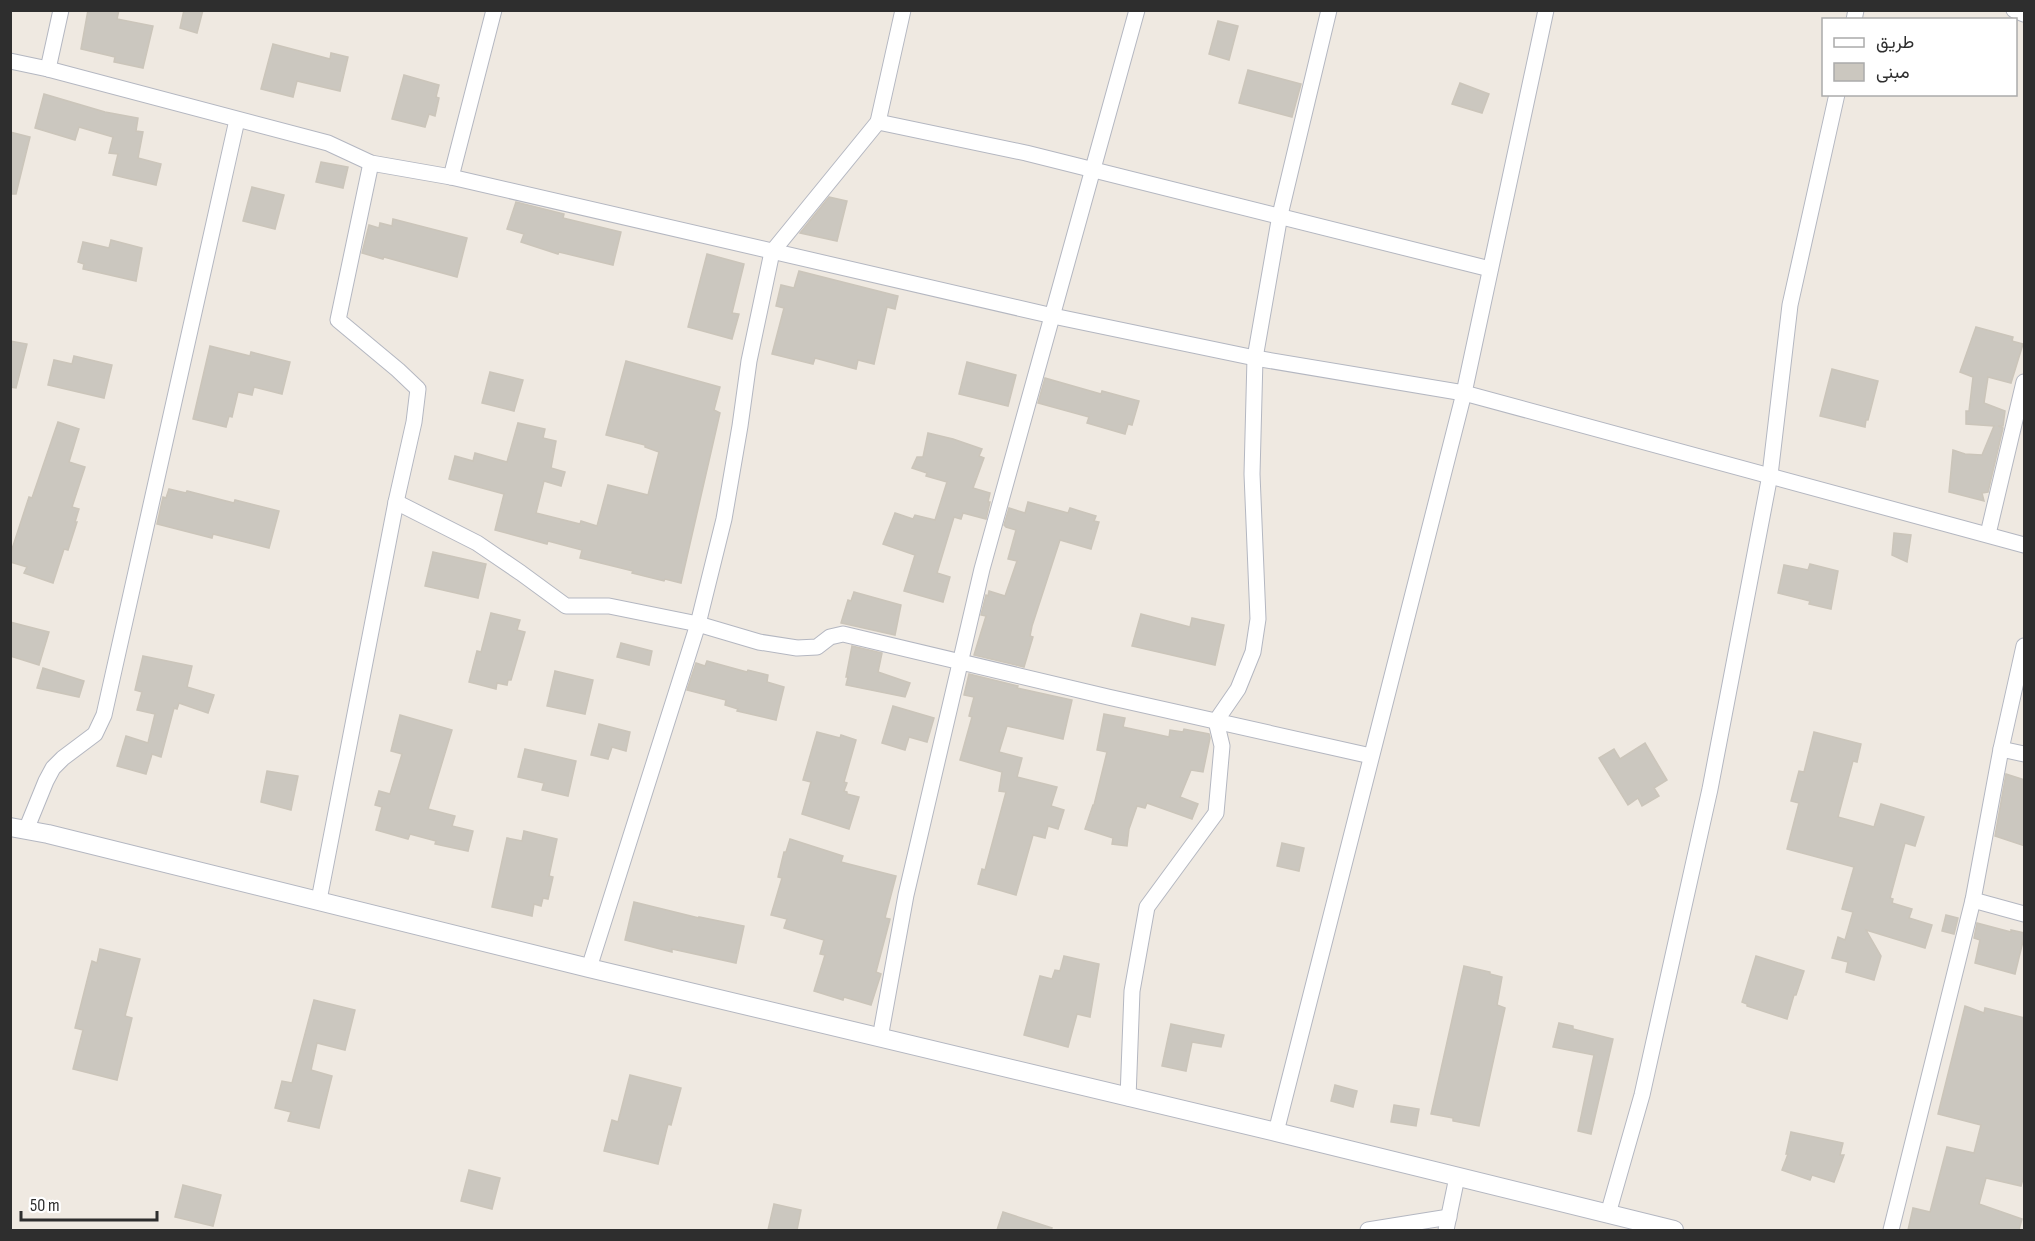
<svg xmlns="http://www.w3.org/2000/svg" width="2035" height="1241" font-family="'Sofia Sans Condensed',Vazirmatn,sans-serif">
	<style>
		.building { fill: #cbc7bf; stroke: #cbc5ba; stroke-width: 1.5 }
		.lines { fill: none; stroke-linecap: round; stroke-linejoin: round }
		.minor-casing { stroke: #b4b7c1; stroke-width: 17 }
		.tertiary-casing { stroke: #b4b7c1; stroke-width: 20 }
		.minor { stroke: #fff; stroke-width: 15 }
		.tertiary { stroke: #fff; stroke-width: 18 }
	</style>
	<rect width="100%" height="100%" fill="#efe9e1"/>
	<g class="building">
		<path d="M88,10H119L117,19L153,26L143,68L114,62L115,57L81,49Z"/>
		<path d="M184,10H203L197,33L180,28Z"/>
		<path d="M1218,21L1238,26L1229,60L1209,54Z"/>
		<path d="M273,44L330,59L331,53L348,57L340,91L297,81L293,97L261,89Z"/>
		<path d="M1248,70L1301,84L1292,117L1239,103Z"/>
		<path d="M404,75L439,85L436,97L439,98L435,116L429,114L425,127L392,119Z"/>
		<path d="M1460,83L1489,94L1482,113L1452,104Z"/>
		<path d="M44,94L105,112L138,118L136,131L143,132L138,158L161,164L156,185L113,175L118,154L109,153L113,137L79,127L75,140L35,128Z"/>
		<path d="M10,132L30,137L16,194H10Z"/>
		<path d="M321,162L348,167L343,188L316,182Z"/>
		<path d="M252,187L284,195L275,229L243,221Z"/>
		<path d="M829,197L847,201L837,241L800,233Z"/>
		<path d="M516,202L564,214L563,218L621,232L613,265L559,252L558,254L521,242L524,234L507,229Z"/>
		<path d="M393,219L467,238L457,277L384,257L383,259L362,253L369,225L379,228L380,223L392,226Z"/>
		<path d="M111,240L142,248L136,281L83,269L84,264L78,262L83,242L109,248Z"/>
		<path d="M707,254L744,264L732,313L739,314L732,339L688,327Z"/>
		<path d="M799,271L898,296L895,309L887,307L874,364L858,360L856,369L815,358L813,364L772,354L784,308L776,306L781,285L794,288Z"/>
		<path d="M1976,327L2013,337L2012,341L2023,344L2011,383L1988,377L1984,403L2005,411L2003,426H1998L2003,428L1988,492L1982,493L1984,501L1949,492L1953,450L1965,454L1982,455L1994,426L1966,424V411H1969L1973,377L1960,372Z"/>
		<path d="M10,341L27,344L16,388L10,387Z"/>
		<path d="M210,346L250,356L251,352L290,362L282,394L254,387L252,395L238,392L232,417L229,416L226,427L193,419Z"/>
		<path d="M74,356L112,365L104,398L48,385L54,360L72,364Z"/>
		<path d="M626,361L720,387L714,410L720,413L681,583L665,579L664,581L632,573L633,571L580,558L582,550L548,541L547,544L495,530L504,494L449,479L455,456L473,461L475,453L507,462L518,423L545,429L543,438L556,441L551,468L565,472L561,486L544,481L536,513L580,524L581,521L597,526L608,485L648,495L659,452L645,447V445L606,435Z"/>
		<path d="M967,362L1016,375L1008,406L959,394Z"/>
		<path d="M1832,369L1878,381L1868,420H1866L1865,427L1820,416Z"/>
		<path d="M490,372L523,380L514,411L482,403Z"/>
		<path d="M1045,378L1101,394L1102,391L1139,401L1132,425L1128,424L1125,434L1087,423L1089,417L1038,403Z"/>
		<path d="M58,422L79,429L69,462L85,467L72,507L79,509L75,522H77L68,550L64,549L53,583L24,573L27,567L10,562V555L29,497L32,498Z"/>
		<path d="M928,433L953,439L982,449L979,456L984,458L973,488L990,493L988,502H990L986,519L963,513L961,519L954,517L937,573L950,577L943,602L904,591L915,555L883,544L895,513L913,519L915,515L935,520L947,482L926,476L927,473L912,468L917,457H923Z"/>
		<path d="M169,489L186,493L187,491L234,503L235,500L279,511L269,548L213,534L212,538L157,524L163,497L166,498Z"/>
		<path d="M1028,502L1068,513L1070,508L1096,516L1094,521L1099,522L1091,549L1060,540L1032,626L1030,636L1033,637L1024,667L974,655L986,616L981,615L986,595L988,596L989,591L1005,596L1017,561L1008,559L1016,530L1006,527L1004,525L1009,508L1025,513Z"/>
		<path d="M1894,533L1911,535L1907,562L1892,555Z"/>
		<path d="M433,552L486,564L478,598L425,586Z"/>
		<path d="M1810,564L1838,571L1831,609L1809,604L1810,601L1778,593L1784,565L1808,570Z"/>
		<path d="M854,592L901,605L895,635L841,623L848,600L851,601Z"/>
		<path d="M491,613L520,620L517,630L525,632L511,680H508L507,685L497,683L496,689L469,682L477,651L481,652Z"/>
		<path d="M1141,614L1190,627L1192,618L1224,625L1215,665L1132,646Z"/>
		<path d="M10,622L49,632L39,665L10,656Z"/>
		<path d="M621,643L652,651L649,665L617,657Z"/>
		<path d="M852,646L882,653L878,672L910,683L905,697L846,685L848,677H846Z"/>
		<path d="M143,656L192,666L187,687L214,695L208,713L179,703L177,709L174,708L161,757L152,754L146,774L117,766L126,736L148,743L155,714L137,710L142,692L135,690Z"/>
		<path d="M707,661L747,672L748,670L768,675L767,682L784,687L776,720L737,711L738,709L725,705L726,700L687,690L696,663L705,666Z"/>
		<path d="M43,668L84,681L79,697L37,688Z"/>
		<path d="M555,671L593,680L585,714L547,706Z"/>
		<path d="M969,674L1018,686L1017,688L1072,700L1063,739L1007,726L999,752L1022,758L1017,777L1057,787L1051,806L1064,810L1058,829L1048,826L1045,838L1033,835L1016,895L978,884L982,869L985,870L1006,792L999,791L1002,772L960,760L972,717L969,716L974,697L964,695Z"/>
		<path d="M893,706L934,718L927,742L909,737L905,750L882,743Z"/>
		<path d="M1104,714L1125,718L1123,727L1169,737L1170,730L1183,732L1184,729L1209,734L1210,738L1203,772L1191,770L1180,797L1198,804L1192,819L1147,803L1145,808L1137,806L1129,829L1127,846L1112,844L1113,838L1085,829L1093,805H1094L1107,752L1097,750Z"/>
		<path d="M400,715L452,730L428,809L455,816L452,826L473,831L468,851L435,844L436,841L410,834L408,839L376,830L382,807L375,805L379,791L390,794L402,754L391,751Z"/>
		<path d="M599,724L630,732L626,751L612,747L608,759L591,755Z"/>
		<path d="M817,732L840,738L841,735L856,740L844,782L847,783L844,791L847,792V794L859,797L849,829L802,814L811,782L803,780Z"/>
		<path d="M1814,732L1861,744L1857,762L1853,761L1838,817L1874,827L1881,804L1924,817L1915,846L1905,843L1890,898L1893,899L1892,903L1912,909L1909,918L1932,925L1925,948L1866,930L1881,956L1874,980L1846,972L1848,962L1832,958L1838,937L1845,940L1853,912L1842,909L1854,867L1787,849L1799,803L1791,801L1799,771L1804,772Z"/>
		<path d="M1645,743L1667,780L1654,788L1659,796L1642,806L1638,798L1628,805L1599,758L1614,749L1620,759Z"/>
		<path d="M525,749L576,761L568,796L542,790L544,783L518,777Z"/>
		<path d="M267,771L298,776L291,810L261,802Z"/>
		<path d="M2006,774L2025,780V846L1995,836Z"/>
		<path d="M524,831L557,839L549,876L553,877L548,899L543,898L541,906L534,904L532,916L492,907L507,838L522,841Z"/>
		<path d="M790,839L843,856L841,862L896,876L885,918L890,919L876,972L881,974L871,1005L844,997L843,1000L814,991L825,955L820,954L824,940L784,928L787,919L771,915L782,878L778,877L784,852H786Z"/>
		<path d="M1282,843L1304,848L1299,871L1277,866Z"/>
		<path d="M634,902L699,918V917L744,926L736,963L672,949V952L625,940Z"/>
		<path d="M1946,915L1958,918L1954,934L1942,931Z"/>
		<path d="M1977,923L2011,932V930L2025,933L2015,974L1975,963L1980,940L1974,938Z"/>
		<path d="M100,949L140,959L125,1016L132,1018L117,1080L73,1069L83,1030L75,1028L92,961L97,963Z"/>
		<path d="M1064,956L1099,964L1090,1017L1077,1014L1068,1047L1024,1035L1040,976L1052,979L1055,970L1060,971Z"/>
		<path d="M1756,956L1804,971L1796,995H1794L1787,1019L1747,1006V1004L1742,1002Z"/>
		<path d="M1464,966L1490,972V974L1502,977L1497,1005L1505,1008L1479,1126L1453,1121V1118L1431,1114Z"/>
		<path d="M314,1000L355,1010L345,1050L317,1043L311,1070L332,1076L319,1128L288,1121L291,1112L275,1108L282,1081L292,1083Z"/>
		<path d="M1965,1006L1984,1013L1985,1008L2025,1018V1171L2021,1186L1986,1178L1979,1204L2022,1219L2019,1230H1908L1913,1208L1930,1212L1947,1147L1974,1153L1981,1125L1938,1114Z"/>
		<path d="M1559,1023L1573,1026V1029L1613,1039L1591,1134L1578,1131L1594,1055L1553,1047Z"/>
		<path d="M1171,1024L1224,1035L1221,1047L1192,1042L1186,1071L1162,1066Z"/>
		<path d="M630,1075L681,1088L671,1125L668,1124L658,1164L604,1151L612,1120L618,1122Z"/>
		<path d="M1335,1085L1357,1091L1353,1107L1331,1101Z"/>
		<path d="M1394,1105L1419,1109L1416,1126L1391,1122Z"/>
		<path d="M1791,1132L1843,1143L1840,1155H1844L1834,1182L1812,1175L1810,1180L1782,1170L1788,1154H1786Z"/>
		<path d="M469,1170L500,1178L492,1209L461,1201Z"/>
		<path d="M183,1185L221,1195L213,1226L175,1217Z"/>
		<path d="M774,1204L801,1210L797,1230H768Z"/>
		<path d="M1003,1212L1052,1228L1051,1230H997Z"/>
	</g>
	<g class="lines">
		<defs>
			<g id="minor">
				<path d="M2014,10L2024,14"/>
				<path d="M1854,20L1856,10"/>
				<path d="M10,61L48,69L328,143L371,163L451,177L1053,316L1255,358L1464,393L2024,545"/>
				<path d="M48,69L61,10"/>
				<path d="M878,122L1026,153L1490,269"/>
				<path d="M451,177L494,10"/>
				<path d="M396,502L477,543L521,573L566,606H609L698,624L759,642L797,648L817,647L830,637L843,634L1108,697L1371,756"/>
				<path d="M1988,534L2024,382"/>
				<path d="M2001,749L2024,754"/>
				<path d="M26,830L46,781L53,768L63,758L95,734L104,715L237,120"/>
				<path d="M319,900L396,502L414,422L418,389L398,370L338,320L371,163"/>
				<path d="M1973,900L2024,914"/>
				<path d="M589,968L698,624L724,519L740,426L749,361L772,252L878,122L903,10"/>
				<path d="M880,1038L906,895L982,569L1137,10"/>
				<path d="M1128,1098L1132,991L1147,907L1216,813L1222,746L1216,721L1238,689L1253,652L1258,619L1252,474L1255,358L1280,215L1329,10"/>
				<path d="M1276,1132L1464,393L1546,10"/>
				<path d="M1608,1214L1642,1095L1710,789L1770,475L1790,305L1837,94"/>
				<path d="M1368,1230L1449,1217"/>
				<path d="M1446,1230L1457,1177"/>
				<path d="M1891,1230L1973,900L2001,749L2024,646"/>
			</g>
			<path id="tertiary" d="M10,827L48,834L589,968L1276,1132L1674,1230"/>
		</defs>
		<use href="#minor" class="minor-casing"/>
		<use href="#tertiary" class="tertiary-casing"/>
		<use href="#minor" class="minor"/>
		<use href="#tertiary" class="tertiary"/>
	</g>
	<rect width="2035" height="1241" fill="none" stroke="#2e2e2e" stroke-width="24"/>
	<rect x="1822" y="18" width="195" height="78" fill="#ffffff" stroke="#ababab" stroke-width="1.5"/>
	<rect x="1834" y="38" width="30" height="9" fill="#ffffff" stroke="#ababab" stroke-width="1.5"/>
	<text x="1876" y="48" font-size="18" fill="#2e2e2e">طريق</text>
	<rect x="1834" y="63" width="30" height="18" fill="#cbc7bf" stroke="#ababab" stroke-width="1.5"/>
	<text x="1876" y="78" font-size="18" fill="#2e2e2e">مبنى</text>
	<path d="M21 1211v9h136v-9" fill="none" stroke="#2e2e2e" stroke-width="3"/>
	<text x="30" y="1211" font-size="18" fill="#2e2e2e" stroke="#ffffff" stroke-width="4.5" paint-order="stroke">50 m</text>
</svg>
